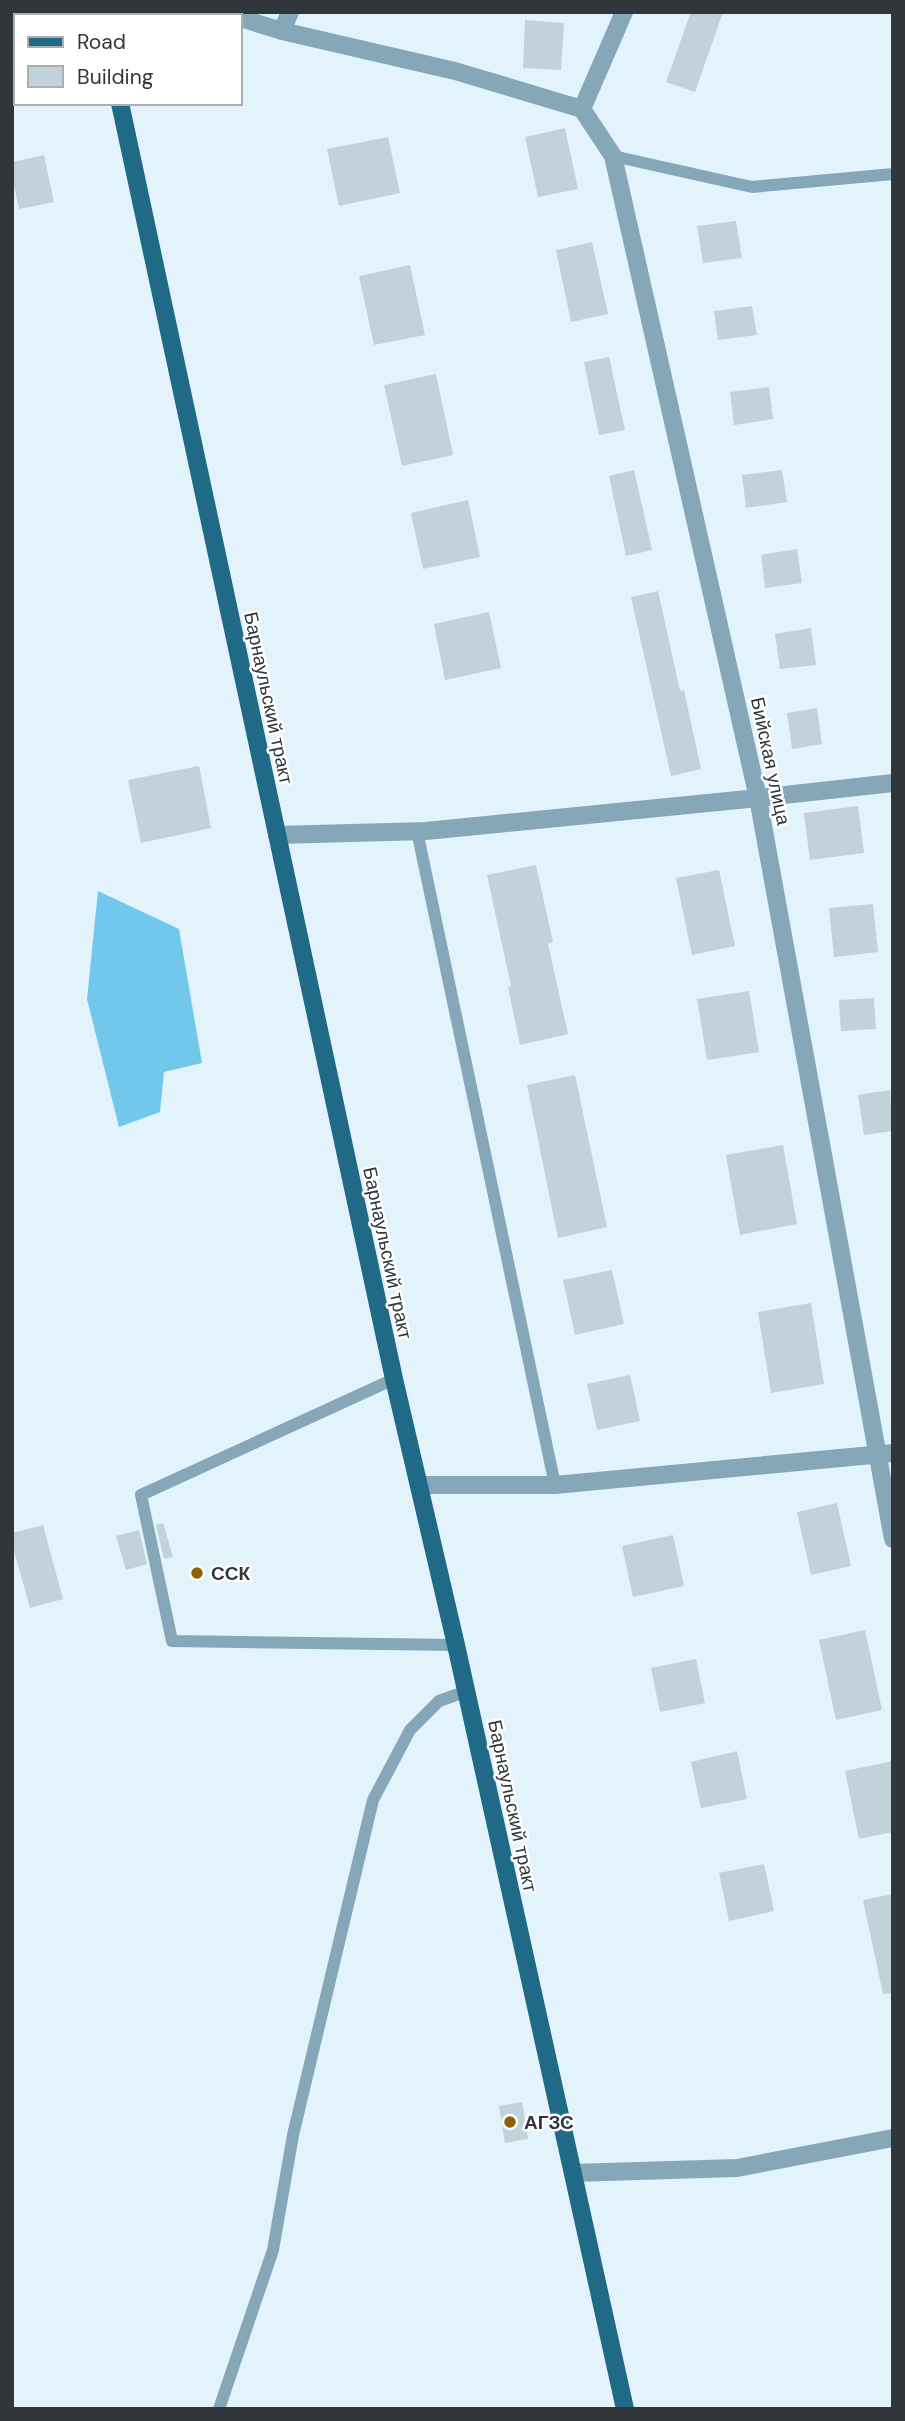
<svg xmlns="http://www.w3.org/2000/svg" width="905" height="2421" font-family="'DM Sans',sans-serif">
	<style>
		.forest { fill: #72c7ed }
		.building { fill: #c2d2da }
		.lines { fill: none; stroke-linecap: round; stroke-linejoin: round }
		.lane { stroke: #85a7b8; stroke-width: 12 }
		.street { stroke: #85a7b8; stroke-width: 18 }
		.primary { stroke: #206a87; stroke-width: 18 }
		.poi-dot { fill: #8c6204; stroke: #fff; stroke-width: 2.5 }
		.labels { text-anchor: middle; stroke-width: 5; stroke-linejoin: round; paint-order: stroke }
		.street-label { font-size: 19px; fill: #303639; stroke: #fff }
		.poi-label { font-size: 19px; font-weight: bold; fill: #303639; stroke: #fff; text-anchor: start }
	</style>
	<rect width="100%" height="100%" fill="#e2f3fb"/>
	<path class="forest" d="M98,891L179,929L202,1063L164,1072L160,1112L119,1127L87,999Z"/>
	<g class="building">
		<path d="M691,12H723L695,92L666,82Z"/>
		<path d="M525,20L564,23L561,70L523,68Z"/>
		<path d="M565,128L578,189L538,197L525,137Z"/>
		<path d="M388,137L400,193L339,206L327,149Z"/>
		<path d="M44,155L54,202L19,209L12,176V162Z"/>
		<path d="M736,221L742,258L703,263L697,226Z"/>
		<path d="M592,242L608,314L571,322L556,250Z"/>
		<path d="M410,265L425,335L374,345L359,276Z"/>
		<path d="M752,306L757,335L718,340L714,311Z"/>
		<path d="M609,357L625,430L599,435L584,362Z"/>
		<path d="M436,374L453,455L402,466L384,385Z"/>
		<path d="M769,387L773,419L734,425L730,392Z"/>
		<path d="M634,470L652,550L626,556L609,476Z"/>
		<path d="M782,470L787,502L746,508L742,475Z"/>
		<path d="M468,500L480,557L423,569L411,513Z"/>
		<path d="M797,549L802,583L765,588L761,555Z"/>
		<path d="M658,591L680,691L684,690L701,769L671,776L631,597Z"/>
		<path d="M489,612L501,668L445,680L434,624Z"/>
		<path d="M811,628L816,665L780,669L775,634Z"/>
		<path d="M817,708L822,744L792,749L787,713Z"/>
		<path d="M199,766L211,828L141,843L128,780Z"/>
		<path d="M858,806L864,853L810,860L804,813Z"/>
		<path d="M536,865L553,942L548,944L568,1034L520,1045L508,987L511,986L487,875Z"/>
		<path d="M719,870L735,946L692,955L676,878Z"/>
		<path d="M873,904L878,952L834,957L829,908Z"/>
		<path d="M749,991L759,1052L707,1060L697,999Z"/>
		<path d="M874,998L876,1029L841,1031L839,1000Z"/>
		<path d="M575,1075L607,1227L558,1238L527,1085Z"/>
		<path d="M890,1090L893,1131L864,1135L858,1095Z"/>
		<path d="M783,1145L797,1224L740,1235L726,1155Z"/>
		<path d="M612,1270L624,1324L575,1335L563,1280Z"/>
		<path d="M811,1303L824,1384L771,1393L758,1312Z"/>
		<path d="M630,1375L640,1421L597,1430L587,1384Z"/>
		<path d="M837,1503L851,1566L811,1575L797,1512Z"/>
		<path d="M163,1523L173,1557L164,1559L156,1525Z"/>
		<path d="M43,1525L63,1599L30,1608L12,1544V1533Z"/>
		<path d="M139,1530L147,1564L126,1570L116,1536Z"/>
		<path d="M673,1535L684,1586L633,1597L622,1546Z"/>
		<path d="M865,1630L882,1710L836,1720L819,1640Z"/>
		<path d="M696,1659L705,1703L660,1712L651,1668Z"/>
		<path d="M737,1751L747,1799L701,1808L691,1762Z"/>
		<path d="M893,1761V1832L859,1839L845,1771Z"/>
		<path d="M764,1864L774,1911L729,1921L719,1873Z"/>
		<path d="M893,1894V1993L883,1994L863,1900Z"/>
		<path d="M522,2102L528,2139L505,2143L499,2106Z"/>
	</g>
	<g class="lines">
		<g class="lane">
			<path d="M613,156L752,187L893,174"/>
			<path d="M417,831L555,1485"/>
			<path d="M394,1379L141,1495L172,1641L456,1645"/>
			<path d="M219,2409L273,2250L293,2135L373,1800L410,1730L439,1701L467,1691"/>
		</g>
		<g class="street">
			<path d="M624,12L582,109L613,156L758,798L893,1539"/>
			<path d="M240,18L282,31L455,71L582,109"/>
			<path d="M282,31L290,12"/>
			<path d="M277,835L426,831L758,798L893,783"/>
			<path d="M419,1485H555L893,1453"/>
			<path d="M573,2173L737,2168L893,2138"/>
		</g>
		<g class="primary">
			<path d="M100,12L101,16"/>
			<path d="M120,103L394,1379L456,1645L625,2409"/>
		</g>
	</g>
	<g class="poi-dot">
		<circle cx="197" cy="1573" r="7"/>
		<circle cx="510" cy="2122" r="7"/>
	</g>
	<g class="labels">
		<g class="street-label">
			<text transform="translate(269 698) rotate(78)" y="7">Барнаульский тракт</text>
			<text transform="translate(771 761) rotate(78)" y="7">Бийская улица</text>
			<text transform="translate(388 1253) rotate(78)" y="7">Барнаульский тракт</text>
			<text transform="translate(513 1806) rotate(78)" y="7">Барнаульский тракт</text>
		</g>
		<g class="poi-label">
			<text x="211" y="1580">ССК</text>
			<text x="524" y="2129">АГЗС</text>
		</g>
	</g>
	<rect width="905" height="2421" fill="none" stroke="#303639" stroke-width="28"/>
	<rect x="14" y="14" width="228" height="91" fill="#ffffff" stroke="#acafb0" stroke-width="2"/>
	<rect x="28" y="37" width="35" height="10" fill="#206a87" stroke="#acafb0" stroke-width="2"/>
	<text x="77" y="49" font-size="21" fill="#303639">Road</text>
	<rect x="28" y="66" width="35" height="21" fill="#c2d2da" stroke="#acafb0" stroke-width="2"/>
	<text x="77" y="84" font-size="21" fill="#303639">Building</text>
</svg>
